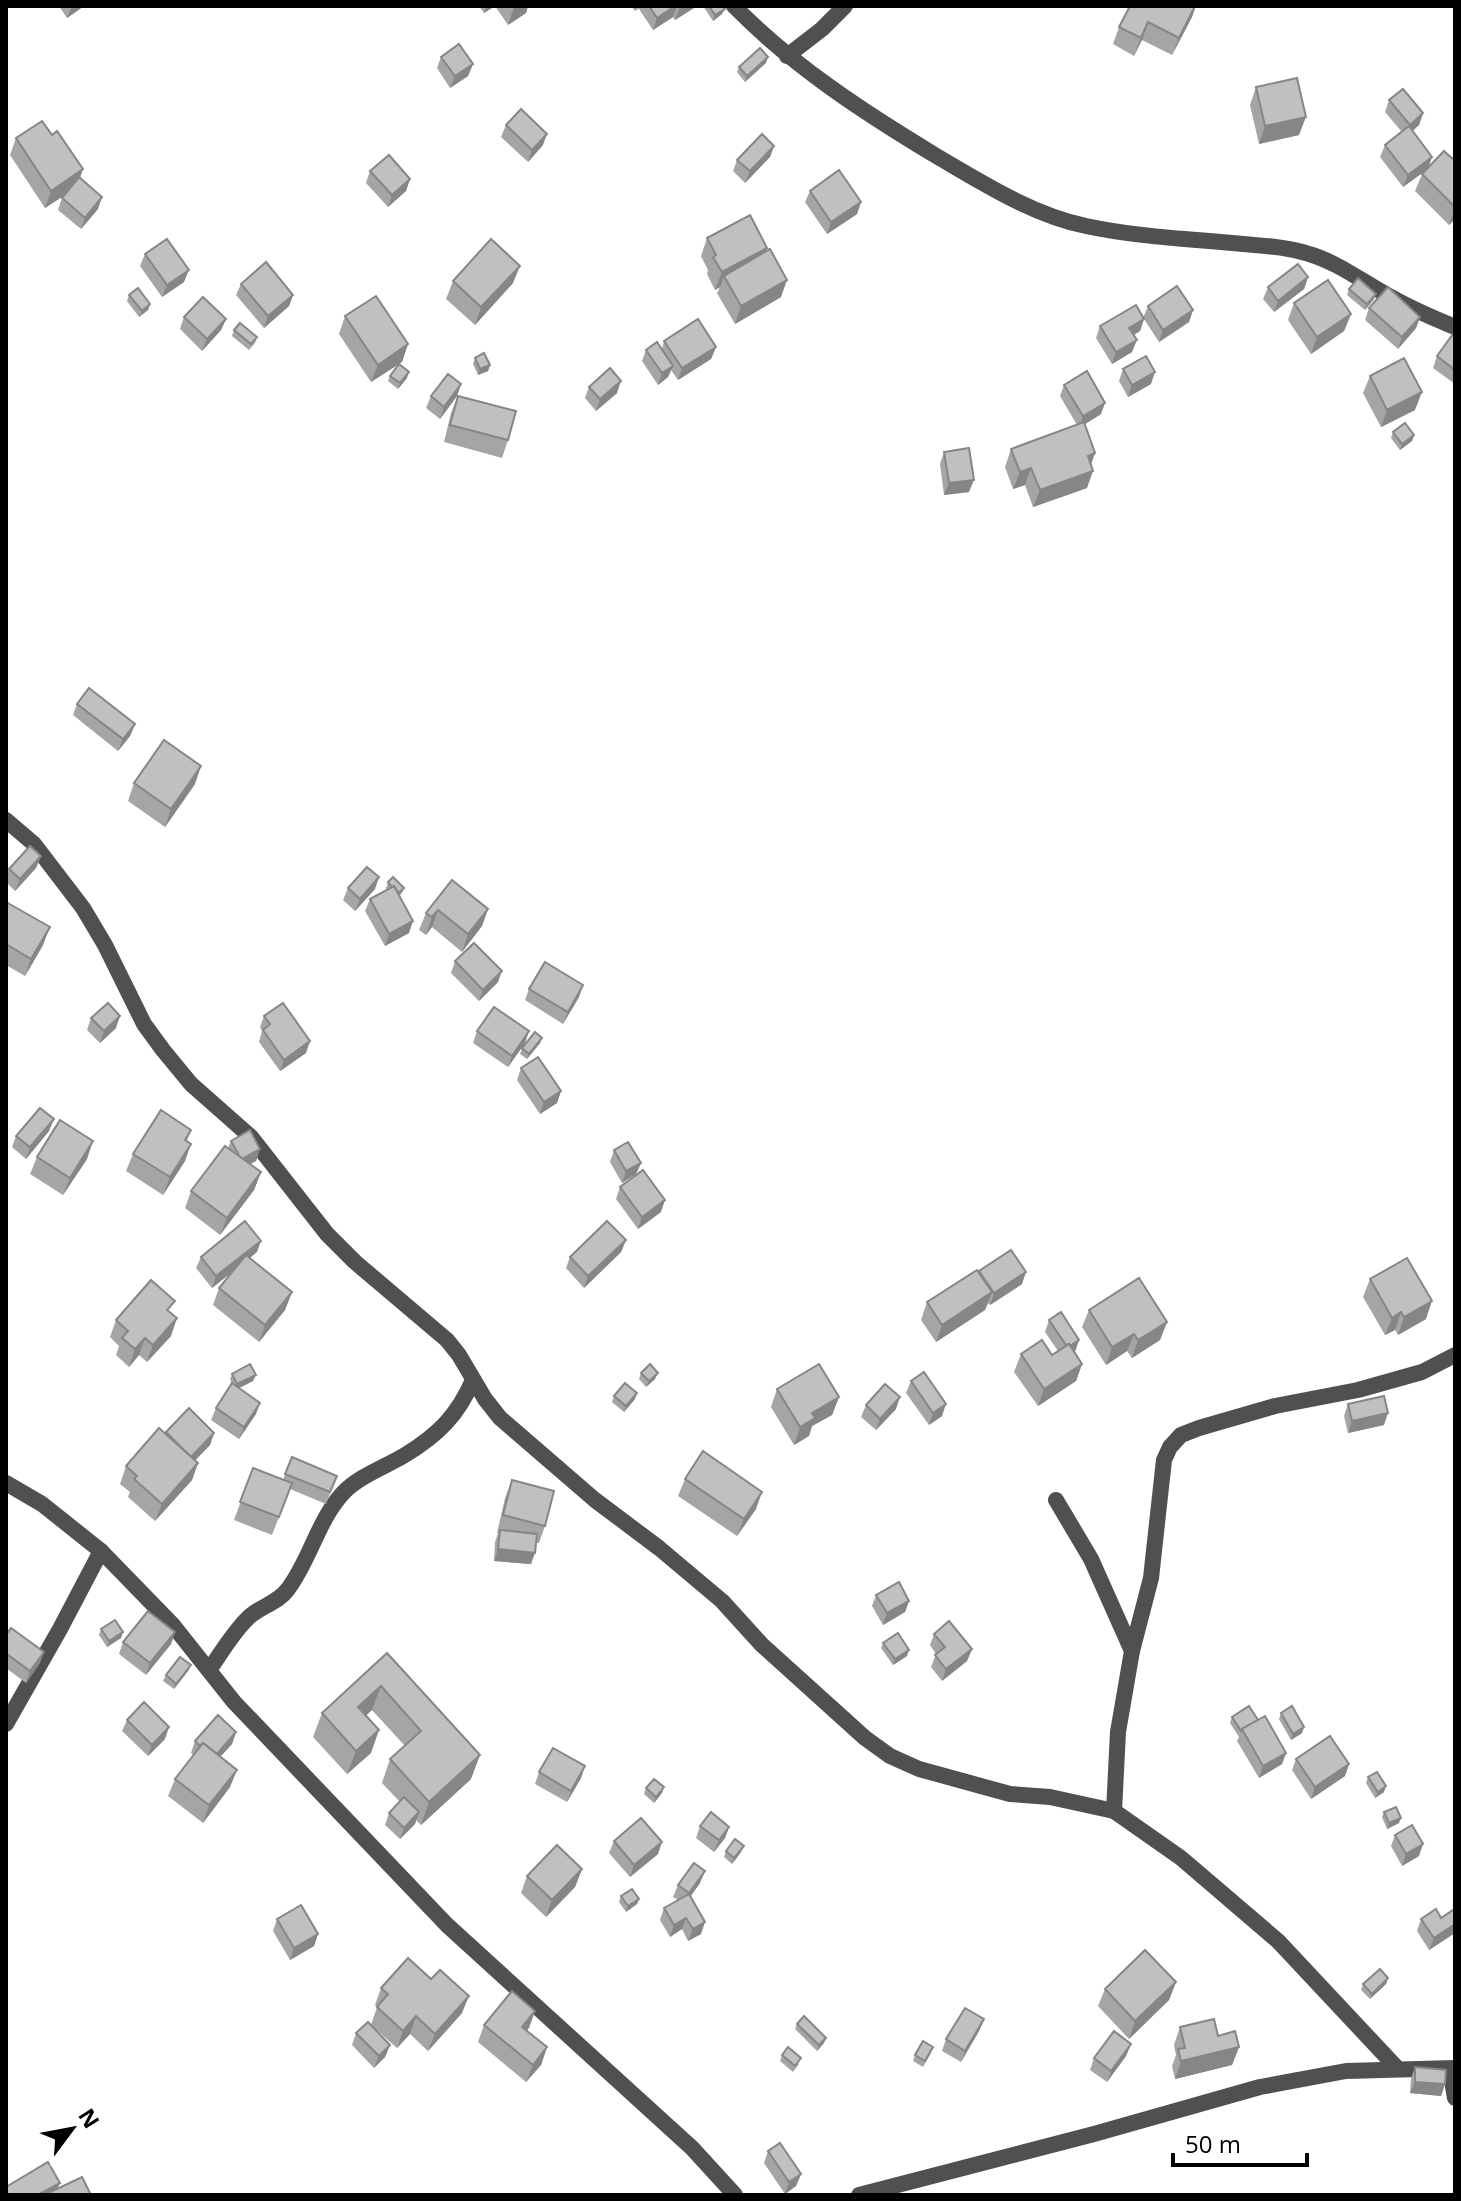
<svg xmlns="http://www.w3.org/2000/svg" width="1461" height="2201" font-family="'Open Sans',sans-serif">
	<style>
		.lines { fill: none; stroke-linecap: round; stroke-linejoin: round }
		.street { stroke: #505050; stroke-width: 16 }
		.wall { fill: #a5a5a5 }
		.shaded-wall { fill: #868686 }
		.building { fill: #c0c0c0; stroke: #868686; stroke-width: 2 }
	</style>
	<rect width="100%" height="100%" fill="#fff"/>
	<g class="lines">
		<g class="street">
			<path d="M734,6C794,67 865,113 938,157C984,184 1033,215 1086,226C1137,237 1191,239 1243,244C1266,246 1287,247 1309,254C1337,262 1363,282 1389,296C1410,308 1433,318 1455,327"/>
			<path d="M787,56L822,29L845,6"/>
			<path d="M6,820L34,844L83,908L105,945L144,1024L163,1050L191,1084L251,1137L327,1234L355,1262L447,1340L459,1355L485,1399L500,1418L595,1500L659,1548L722,1601L762,1645L865,1738L890,1756L919,1769L1010,1794L1050,1797L1114,1811L1181,1858L1278,1941L1397,2068"/>
			<path d="M6,1483L42,1504L101,1551L172,1624L234,1702L447,1925L692,2148L735,2195"/>
			<path d="M1056,1500L1091,1559L1132,1651"/>
			<path d="M209,1670C222,1652 233,1632 249,1617C261,1606 278,1603 288,1589C310,1560 318,1520 343,1493C359,1476 385,1467 405,1455C438,1435 458,1415 473,1380"/>
			<path d="M6,1724L60,1629L101,1551"/>
			<path d="M1114,1811L1118,1732L1132,1651L1151,1578L1164,1460L1170,1447L1181,1435L1199,1428L1275,1406L1358,1390L1422,1372L1455,1355"/>
			<path d="M1453,2068L1452,2081L1455,2098"/>
			<path d="M859,2195L1094,2134L1260,2087L1346,2071L1455,2068"/>
		</g>
	</g>
	<g class="wall">
		<path d="M59,6H84L67,18Z"/>
		<path d="M479,6H528L526,13L508,25L495,6L484,13Z"/>
		<path d="M631,6H697L675,20L673,17L653,30L639,9L640,8L635,11Z"/>
		<path d="M703,6H723L722,14L713,21Z"/>
		<path d="M1130,6H1196L1192,17L1172,55L1142,40L1134,56L1113,44L1119,27Z"/>
		<path d="M441,57L473,64L468,76L450,88L437,68Z"/>
		<path d="M766,63L745,82L737,72L739,67Z"/>
		<path d="M1256,87L1299,135L1259,144L1250,105Z"/>
		<path d="M1389,100L1423,113L1419,125L1412,131L1428,167L1455,161V219L1449,225L1415,191L1423,172L1403,187L1380,157L1385,145L1402,132L1385,112Z"/>
		<path d="M506,125L543,145L528,162L501,137Z"/>
		<path d="M16,138L80,178L98,209L81,229L58,210L62,198L65,195L45,208L10,155Z"/>
		<path d="M774,146L770,157L745,183L733,171L737,160Z"/>
		<path d="M370,171L410,179L406,191L388,207L366,183Z"/>
		<path d="M810,191L861,202L857,214L827,234L805,202Z"/>
		<path d="M707,238L766,251L781,297L735,324L717,293L720,287L715,290L707,274L708,270L701,256Z"/>
		<path d="M145,254L184,282L162,297L140,266Z"/>
		<path d="M1308,277L1304,289L1274,312L1263,299L1268,287Z"/>
		<path d="M453,281L513,283L475,325L446,299Z"/>
		<path d="M241,284L293,295L289,306L264,328L236,295Z"/>
		<path d="M1349,289L1374,299L1365,310L1347,295Z"/>
		<path d="M129,295L150,304L148,310L139,317L127,301Z"/>
		<path d="M1294,303L1351,314L1344,331L1311,354L1288,320Z"/>
		<path d="M1148,306L1193,310L1189,322L1159,342L1144,319L1140,331L1134,335L1132,352L1112,364L1096,338L1100,326L1143,318Z"/>
		<path d="M1369,308L1420,317L1416,328L1398,349L1365,320Z"/>
		<path d="M345,316L408,344L402,362L371,382L339,334Z"/>
		<path d="M184,317L226,319L221,330L202,351L180,329Z"/>
		<path d="M234,330L257,337L255,343L249,350L232,336Z"/>
		<path d="M1455,331V384L1433,368L1437,356Z"/>
		<path d="M664,341L716,347L711,359L678,380L671,370L668,377L658,385L642,361L646,350L662,349Z"/>
		<path d="M475,358L490,365L488,371L478,375L473,364Z"/>
		<path d="M1123,369L1151,384L1128,397L1119,381Z"/>
		<path d="M390,376L407,378L398,389L388,381Z"/>
		<path d="M1370,376L1415,410L1381,427L1363,393Z"/>
		<path d="M461,384L457,396L440,419L426,408L431,396Z"/>
		<path d="M1064,385L1101,414L1085,424L1095,453L1091,464L1087,488L1033,507L1025,485L1013,489L1005,467L1011,449L1077,425L1060,396Z"/>
		<path d="M589,387L617,393L596,411L585,398Z"/>
		<path d="M458,396L508,440L502,458L444,442L451,413Z"/>
		<path d="M1393,432L1414,435L1412,441L1400,450L1391,438Z"/>
		<path d="M944,452L969,492L944,495L940,464Z"/>
		<path d="M77,704L135,724L130,736L118,751L73,715Z"/>
		<path d="M134,783L195,784L165,827L128,801Z"/>
		<path d="M41,856L36,868L15,891L6,882V876L9,869Z"/>
		<path d="M452,880L488,909L482,926L462,952L432,927L426,935L419,930L426,913Z"/>
		<path d="M388,882L404,888L402,893L399,896L409,933L385,946L365,911L370,899L387,890L386,888Z"/>
		<path d="M348,888L375,889L355,911L343,900Z"/>
		<path d="M6,902L43,945L25,976L6,965Z"/>
		<path d="M455,961L498,982L479,1001L451,973Z"/>
		<path d="M583,985L579,997L563,1024L525,1000L529,989Z"/>
		<path d="M264,1016L306,1053L280,1071L259,1042L262,1031L260,1027Z"/>
		<path d="M91,1018L116,1028L100,1043L87,1030Z"/>
		<path d="M477,1031L525,1043L508,1067L473,1043Z"/>
		<path d="M542,1038L540,1043L527,1059L520,1054L522,1048Z"/>
		<path d="M521,1068L561,1091L557,1103L540,1114L517,1080Z"/>
		<path d="M191,1130L187,1141L185,1161L163,1195L126,1171L133,1154Z"/>
		<path d="M49,1131L26,1159L12,1147L16,1136Z"/>
		<path d="M231,1141L260,1149L256,1161L250,1164L261,1172L254,1190L220,1235L185,1208L191,1191L228,1148Z"/>
		<path d="M614,1150L641,1163L636,1174L622,1183L610,1162Z"/>
		<path d="M37,1157L87,1159L63,1195L30,1174Z"/>
		<path d="M620,1187L661,1212L638,1229L616,1199Z"/>
		<path d="M626,1240L621,1252L584,1288L566,1268L570,1257Z"/>
		<path d="M257,1252L250,1258L292,1292L285,1310L259,1342L213,1305L219,1288L232,1272L212,1288L196,1268L201,1257Z"/>
		<path d="M979,1272L1022,1284L990,1305L988,1303L985,1310L936,1342L921,1320L927,1302Z"/>
		<path d="M1370,1279L1426,1319L1398,1335L1395,1330L1385,1335L1363,1297Z"/>
		<path d="M1089,1310L1167,1322L1160,1340L1132,1358L1127,1351L1106,1365L1082,1327Z"/>
		<path d="M171,1313V1336L147,1362L139,1355L129,1367L116,1355L119,1346L110,1337L116,1320Z"/>
		<path d="M1049,1320L1075,1352L1082,1364L1076,1381L1038,1406L1014,1372L1021,1354L1052,1355L1058,1351L1045,1332Z"/>
		<path d="M641,1373L655,1379L646,1387L639,1379Z"/>
		<path d="M232,1374L253,1381L239,1388L256,1414L239,1439L211,1420L216,1408L232,1384L230,1379Z"/>
		<path d="M911,1381L942,1416L929,1425L906,1393Z"/>
		<path d="M777,1389L839,1397L832,1415L812,1426L809,1436L794,1445L771,1407Z"/>
		<path d="M614,1396L635,1399L624,1412L612,1402Z"/>
		<path d="M1348,1404L1384,1425L1348,1433L1344,1416Z"/>
		<path d="M866,1405L896,1409L876,1430L861,1417Z"/>
		<path d="M166,1432L214,1433L210,1445L195,1460L198,1463L192,1480L155,1521L128,1497L130,1492L120,1484L126,1466Z"/>
		<path d="M292,1457L337,1476L326,1504L290,1489L272,1535L234,1520L253,1468L283,1480Z"/>
		<path d="M685,1479L756,1509L737,1536L678,1496Z"/>
		<path d="M512,1480L545,1526L539,1543H536L531,1564L494,1561L495,1542L498,1533H497L505,1498Z"/>
		<path d="M876,1595L909,1601L905,1612L883,1625L872,1606Z"/>
		<path d="M101,1629L123,1632L121,1638L107,1647L99,1635Z"/>
		<path d="M175,1632L171,1644L146,1675L119,1654L123,1642Z"/>
		<path d="M934,1634L972,1649L967,1661L942,1681L931,1667L936,1654L930,1645Z"/>
		<path d="M6,1635L40,1663L26,1683L6,1668Z"/>
		<path d="M883,1643L907,1656L893,1665L881,1648Z"/>
		<path d="M387,1653L471,1779L421,1825L416,1820L415,1824L400,1839L385,1825L389,1813L400,1802L382,1783L390,1759L405,1746L372,1710L366,1715L371,1753L347,1774L313,1737L322,1713Z"/>
		<path d="M191,1665L188,1671L174,1689L163,1681L166,1675Z"/>
		<path d="M1281,1713L1304,1727L1302,1733L1291,1740L1279,1719Z"/>
		<path d="M1232,1717L1258,1720L1286,1753L1282,1764L1259,1778L1237,1741L1239,1737L1230,1723Z"/>
		<path d="M127,1720L165,1739L148,1756L122,1731Z"/>
		<path d="M236,1732L232,1744L220,1757L230,1787L203,1823L168,1796L175,1779L193,1755L191,1753L195,1741Z"/>
		<path d="M1296,1759L1349,1764L1345,1776L1311,1799L1292,1770Z"/>
		<path d="M539,1772L581,1778L567,1802L535,1784Z"/>
		<path d="M1368,1777L1384,1792L1375,1798L1366,1783Z"/>
		<path d="M646,1788L662,1793L654,1803L644,1794Z"/>
		<path d="M1384,1812L1399,1823L1387,1829L1382,1817Z"/>
		<path d="M700,1826L729,1827L725,1838L714,1852L696,1838Z"/>
		<path d="M1395,1835L1419,1856L1402,1866L1391,1846Z"/>
		<path d="M614,1841L658,1854L630,1877L609,1853Z"/>
		<path d="M726,1851L741,1852L732,1864L724,1857Z"/>
		<path d="M582,1869L575,1887L546,1917L521,1893L527,1876Z"/>
		<path d="M700,1883L691,1896L701,1934L688,1941L682,1929L670,1937L660,1920L664,1908L678,1900L673,1897L678,1885Z"/>
		<path d="M621,1896L639,1899L637,1904L626,1912L619,1902Z"/>
		<path d="M1455,1913V1933L1429,1950L1417,1931L1421,1919L1441,1918Z"/>
		<path d="M277,1919L318,1934L314,1946L290,1960L273,1931Z"/>
		<path d="M1388,1978L1386,1984L1370,1999L1361,1990L1363,1984Z"/>
		<path d="M1176,1982L1169,2000L1129,2039L1098,2006L1105,1989Z"/>
		<path d="M381,1988L462,2013L428,2051L410,2034L397,2048L371,2025L377,2007L375,2005Z"/>
		<path d="M535,2011L527,2031L547,2047L541,2065L526,2082L478,2042L484,2025Z"/>
		<path d="M984,2019L979,2031L961,2062L942,2051L946,2039Z"/>
		<path d="M797,2024L824,2043L817,2051L795,2029Z"/>
		<path d="M1180,2027L1218,2036L1239,2047L1232,2065L1175,2079L1172,2066L1176,2055L1174,2045Z"/>
		<path d="M356,2033L390,2045L385,2057L374,2068L352,2045Z"/>
		<path d="M1131,2044L1126,2056L1107,2082L1090,2070L1094,2058Z"/>
		<path d="M931,2053L923,2067L913,2061L915,2055Z"/>
		<path d="M782,2055L799,2064L793,2072L780,2061Z"/>
		<path d="M1415,2067L1445,2084L1441,2096L1410,2093L1411,2079Z"/>
		<path d="M768,2151L801,2174L796,2186L785,2194L764,2163Z"/>
	</g>
	<g class="shaded-wall">
		<path d="M72,6H84L67,18Z"/>
		<path d="M487,6H495L484,13Z"/>
		<path d="M516,6H528L526,13L508,25L514,7Z"/>
		<path d="M675,6H677L673,17L653,30L657,18Z"/>
		<path d="M683,6H697L675,20L679,9Z"/>
		<path d="M1195,6L1192,17L1172,55L1179,38Z"/>
		<path d="M725,9L722,14L713,21L715,15Z"/>
		<path d="M1148,22L1142,40L1134,56L1141,38Z"/>
		<path d="M768,57L766,63L745,82L747,76Z"/>
		<path d="M473,64L468,76L450,88L455,76Z"/>
		<path d="M1423,113L1419,125L1406,137L1410,125Z"/>
		<path d="M1306,117L1299,135L1259,144L1265,126Z"/>
		<path d="M547,134L543,145L528,162L532,150Z"/>
		<path d="M774,146L770,157L745,183L750,171Z"/>
		<path d="M1432,157L1428,169L1403,187L1408,175Z"/>
		<path d="M83,169L77,187L45,208L51,191Z"/>
		<path d="M410,179L406,191L388,207L392,195Z"/>
		<path d="M102,197L98,209L81,229L85,218Z"/>
		<path d="M861,202L857,214L827,234L831,222Z"/>
		<path d="M1455,208V219L1449,225Z"/>
		<path d="M767,248L761,265L724,276L720,287L715,290L722,272Z"/>
		<path d="M520,266L513,283L475,325L481,307Z"/>
		<path d="M189,270L184,282L162,297L167,285Z"/>
		<path d="M1308,277L1304,289L1274,312L1278,301Z"/>
		<path d="M787,280L781,297L735,324L741,306Z"/>
		<path d="M1376,294L1374,299L1365,310L1367,304Z"/>
		<path d="M293,295L289,306L264,328L268,316Z"/>
		<path d="M150,304L148,310L139,317L142,311Z"/>
		<path d="M1193,310L1189,322L1159,342L1163,330Z"/>
		<path d="M1351,314L1344,331L1311,354L1317,337Z"/>
		<path d="M1420,317L1416,328L1398,349L1402,337Z"/>
		<path d="M226,319L221,330L202,351L207,339Z"/>
		<path d="M1144,319L1140,331L1125,340L1129,328Z"/>
		<path d="M1137,340L1132,352L1112,364L1116,352Z"/>
		<path d="M408,344L402,362L371,382L378,365Z"/>
		<path d="M716,347L711,359L678,380L682,368Z"/>
		<path d="M490,365L488,371L478,375L480,369Z"/>
		<path d="M673,366L668,377L658,385L662,373Z"/>
		<path d="M409,372L407,378L398,389L400,383Z"/>
		<path d="M1155,372L1151,384L1128,397L1132,385Z"/>
		<path d="M621,381L617,393L596,411L600,399Z"/>
		<path d="M461,384L457,396L440,419L444,407Z"/>
		<path d="M1422,392L1415,410L1381,427L1387,410Z"/>
		<path d="M1105,403L1101,414L1079,428L1083,416Z"/>
		<path d="M1414,435L1412,441L1400,450L1402,444Z"/>
		<path d="M1095,453L1089,470L1088,456Z"/>
		<path d="M1031,468L1025,485L1013,489L1020,472Z"/>
		<path d="M1093,471L1087,488L1033,507L1040,490Z"/>
		<path d="M974,480L969,492L944,495L949,483Z"/>
		<path d="M135,724L130,736L118,751L123,739Z"/>
		<path d="M201,766L195,784L165,827L171,809Z"/>
		<path d="M41,856L36,868L15,891L20,879Z"/>
		<path d="M379,877L375,889L355,911L360,899Z"/>
		<path d="M488,909L482,926L462,952L468,934Z"/>
		<path d="M438,910L432,927L426,935L432,917Z"/>
		<path d="M413,921L409,933L385,946L389,934Z"/>
		<path d="M50,927L43,945L25,976L31,959Z"/>
		<path d="M502,971L498,982L479,1001L483,990Z"/>
		<path d="M583,985L579,997L563,1024L568,1012Z"/>
		<path d="M120,1016L116,1028L100,1043L104,1031Z"/>
		<path d="M529,1031L525,1043L508,1067L512,1056Z"/>
		<path d="M542,1038L540,1043L527,1059L529,1054Z"/>
		<path d="M310,1041L306,1053L280,1071L284,1060Z"/>
		<path d="M561,1091L557,1103L540,1114L544,1102Z"/>
		<path d="M54,1119L49,1131L26,1159L30,1147Z"/>
		<path d="M93,1141L87,1159L63,1195L70,1178Z"/>
		<path d="M191,1144L185,1161L163,1195L170,1177Z"/>
		<path d="M260,1149L256,1161L237,1171L241,1159Z"/>
		<path d="M641,1163L636,1174L622,1183L626,1171Z"/>
		<path d="M261,1172L254,1190L220,1235L227,1218Z"/>
		<path d="M665,1200L661,1212L638,1229L642,1217Z"/>
		<path d="M626,1240L621,1252L584,1288L588,1276Z"/>
		<path d="M261,1241L257,1252L212,1288L216,1276Z"/>
		<path d="M1026,1272L1022,1284L990,1305L994,1293Z"/>
		<path d="M292,1292L285,1310L259,1342L265,1325Z"/>
		<path d="M992,1292L985,1310L936,1342L942,1325Z"/>
		<path d="M1432,1301L1426,1319L1398,1335L1404,1317Z"/>
		<path d="M1401,1312L1395,1330L1385,1335L1392,1318Z"/>
		<path d="M177,1318L171,1336L147,1362L153,1345Z"/>
		<path d="M1167,1322L1160,1340L1132,1358L1138,1340Z"/>
		<path d="M1134,1334L1127,1351L1106,1365L1112,1347Z"/>
		<path d="M145,1338L139,1355L129,1367L135,1349Z"/>
		<path d="M1079,1340L1075,1352L1064,1360L1068,1348Z"/>
		<path d="M1082,1364L1076,1381L1038,1406L1044,1389Z"/>
		<path d="M658,1373L655,1379L646,1387L649,1381Z"/>
		<path d="M256,1375L253,1381L235,1390L237,1384Z"/>
		<path d="M637,1393L635,1399L624,1412L626,1406Z"/>
		<path d="M839,1397L832,1415L812,1426L809,1436L794,1445L800,1427L812,1413Z"/>
		<path d="M900,1397L896,1409L876,1430L880,1419Z"/>
		<path d="M260,1403L256,1414L239,1439L244,1427Z"/>
		<path d="M946,1404L942,1416L929,1425L933,1413Z"/>
		<path d="M1388,1413L1384,1425L1348,1433L1352,1421Z"/>
		<path d="M214,1433L210,1445L187,1469L191,1457Z"/>
		<path d="M198,1463L192,1480L155,1521L162,1504Z"/>
		<path d="M762,1492L756,1509L737,1536L744,1519Z"/>
		<path d="M498,1549L535,1553L531,1564L494,1561Z"/>
		<path d="M909,1601L905,1612L883,1625L887,1613Z"/>
		<path d="M123,1632L121,1638L107,1647L109,1641Z"/>
		<path d="M175,1632L171,1644L146,1675L150,1663Z"/>
		<path d="M972,1649L967,1661L942,1681L946,1669Z"/>
		<path d="M909,1650L907,1656L893,1665L895,1659Z"/>
		<path d="M44,1652L40,1663L26,1683L30,1671Z"/>
		<path d="M191,1665L188,1671L174,1689L176,1684Z"/>
		<path d="M381,1686L372,1710L350,1730L358,1707Z"/>
		<path d="M169,1727L165,1739L148,1756L152,1745Z"/>
		<path d="M1304,1727L1302,1733L1291,1740L1293,1734Z"/>
		<path d="M379,1730L371,1753L347,1774L356,1751Z"/>
		<path d="M236,1732L232,1744L209,1769L213,1758Z"/>
		<path d="M1286,1753L1282,1764L1259,1778L1263,1766Z"/>
		<path d="M480,1755L471,1779L421,1825L429,1802Z"/>
		<path d="M1349,1764L1345,1776L1311,1799L1315,1787Z"/>
		<path d="M585,1766L581,1778L567,1802L571,1791Z"/>
		<path d="M237,1770L230,1787L203,1823L209,1805Z"/>
		<path d="M1386,1786L1384,1792L1375,1798L1378,1792Z"/>
		<path d="M664,1787L662,1793L654,1803L656,1797Z"/>
		<path d="M419,1812L415,1824L400,1839L404,1828Z"/>
		<path d="M1401,1818L1399,1823L1387,1829L1389,1823Z"/>
		<path d="M729,1827L725,1838L714,1852L719,1840Z"/>
		<path d="M662,1842L658,1854L630,1877L634,1865Z"/>
		<path d="M1423,1844L1419,1856L1402,1866L1406,1854Z"/>
		<path d="M744,1846L741,1852L732,1864L734,1858Z"/>
		<path d="M582,1869L575,1887L546,1917L552,1900Z"/>
		<path d="M705,1871L700,1883L684,1905L689,1893Z"/>
		<path d="M639,1899L637,1904L626,1912L628,1906Z"/>
		<path d="M686,1918L682,1929L670,1937L674,1925Z"/>
		<path d="M705,1922L701,1934L688,1941L693,1929Z"/>
		<path d="M1455,1924V1933L1429,1950L1434,1938Z"/>
		<path d="M318,1934L314,1946L290,1960L294,1948Z"/>
		<path d="M1388,1978L1386,1984L1370,1999L1372,1994Z"/>
		<path d="M1176,1982L1169,2000L1129,2039L1135,2021Z"/>
		<path d="M469,1996L462,2013L428,2051L435,2034Z"/>
		<path d="M535,2011L529,2028L516,2044L522,2027Z"/>
		<path d="M416,2016L410,2034L397,2048L403,2031Z"/>
		<path d="M984,2019L979,2031L961,2062L965,2051Z"/>
		<path d="M826,2038L824,2043L817,2051L819,2045Z"/>
		<path d="M1131,2044L1126,2056L1107,2082L1111,2071Z"/>
		<path d="M390,2045L385,2057L374,2068L379,2056Z"/>
		<path d="M547,2047L541,2065L526,2082L533,2065Z"/>
		<path d="M1239,2047L1232,2065L1175,2079L1181,2061Z"/>
		<path d="M1415,2082L1445,2084L1441,2096L1410,2093Z"/>
		<path d="M801,2174L796,2186L785,2194L789,2182Z"/>
		<path d="M60,2183L55,2194L38,2195Z"/>
	</g>
	<g class="building">
		<path d="M649,6H675L657,18Z"/>
		<path d="M709,6H723L725,9L715,15Z"/>
		<path d="M1130,6H1195L1179,38L1148,22L1141,38L1119,27Z"/>
		<path d="M459,44L473,64L455,76L441,57Z"/>
		<path d="M760,48L768,57L747,76L739,67Z"/>
		<path d="M1297,78L1306,117L1265,126L1256,87Z"/>
		<path d="M1403,89L1423,113L1410,125L1389,100Z"/>
		<path d="M521,109L547,134L532,150L506,125Z"/>
		<path d="M42,121L52,135L57,131L83,169L51,191L16,138Z"/>
		<path d="M1409,126L1432,157L1408,175L1385,145Z"/>
		<path d="M762,134L774,146L750,171L737,160Z"/>
		<path d="M1444,151L1455,161V207L1422,174Z"/>
		<path d="M389,155L410,179L392,195L370,171Z"/>
		<path d="M839,170L861,202L831,222L810,191Z"/>
		<path d="M79,177L102,197L85,218L62,198Z"/>
		<path d="M750,215L767,248L722,272L713,257L716,255L707,238Z"/>
		<path d="M167,239L189,270L167,285L145,254Z"/>
		<path d="M491,239L520,266L481,307L453,281Z"/>
		<path d="M770,249L787,280L741,306L724,276Z"/>
		<path d="M266,262L293,295L268,316L241,284Z"/>
		<path d="M1298,264L1308,277L1278,301L1268,287Z"/>
		<path d="M1358,278L1376,294L1367,304L1349,289Z"/>
		<path d="M1328,280L1351,314L1317,337L1294,303Z"/>
		<path d="M1177,286L1193,310L1163,330L1148,306Z"/>
		<path d="M1388,287L1420,317L1402,337L1369,308Z"/>
		<path d="M138,288L150,304L142,311L129,295Z"/>
		<path d="M376,296L408,344L378,365L345,316Z"/>
		<path d="M203,297L226,319L207,339L184,317Z"/>
		<path d="M1136,305L1144,319L1129,328L1137,340L1116,352L1100,326Z"/>
		<path d="M698,319L716,347L682,368L664,341Z"/>
		<path d="M240,323L257,337L251,344L234,330Z"/>
		<path d="M1455,331V370L1437,356Z"/>
		<path d="M657,342L673,366L662,373L646,350Z"/>
		<path d="M484,353L490,365L480,369L475,358Z"/>
		<path d="M1146,356L1155,372L1132,385L1123,369Z"/>
		<path d="M1404,358L1422,392L1387,410L1370,376Z"/>
		<path d="M399,364L409,372L400,383L390,376Z"/>
		<path d="M610,368L621,381L600,399L589,387Z"/>
		<path d="M1087,371L1105,403L1083,416L1064,385Z"/>
		<path d="M448,374L461,384L444,407L431,396Z"/>
		<path d="M458,396L516,411L508,440L450,425Z"/>
		<path d="M1084,422L1095,453L1088,456L1093,471L1040,490L1031,468L1020,472L1011,449Z"/>
		<path d="M1405,423L1414,435L1402,444L1393,432Z"/>
		<path d="M969,448L974,480L949,483L944,452Z"/>
		<path d="M89,688L135,724L123,739L77,704Z"/>
		<path d="M164,740L201,766L171,809L134,783Z"/>
		<path d="M30,846L41,856L20,879L9,869Z"/>
		<path d="M367,867L379,877L360,899L348,888Z"/>
		<path d="M393,877L404,888L399,893L394,886L392,887L388,882Z"/>
		<path d="M452,880L488,909L468,934L438,910L432,917L426,913Z"/>
		<path d="M394,886L413,921L389,934L370,899Z"/>
		<path d="M6,902L50,927L31,959L6,944Z"/>
		<path d="M474,943L502,971L483,990L455,961Z"/>
		<path d="M545,962L583,985L568,1012L529,989Z"/>
		<path d="M108,1003L120,1016L104,1031L91,1018Z"/>
		<path d="M283,1003L310,1041L284,1060L263,1030L270,1024L264,1016Z"/>
		<path d="M494,1007L529,1031L512,1056L477,1031Z"/>
		<path d="M535,1032L542,1038L529,1054L522,1048Z"/>
		<path d="M538,1057L561,1091L544,1102L521,1068Z"/>
		<path d="M40,1108L54,1119L30,1147L16,1136Z"/>
		<path d="M161,1110L191,1130L185,1140L191,1144L170,1177L133,1154Z"/>
		<path d="M60,1120L93,1141L70,1178L37,1157Z"/>
		<path d="M250,1130L260,1149L242,1159L240,1157L231,1141Z"/>
		<path d="M628,1142L641,1163L626,1171L614,1150Z"/>
		<path d="M225,1146L261,1172L227,1218L191,1191Z"/>
		<path d="M643,1170L665,1200L642,1217L620,1187Z"/>
		<path d="M245,1221L261,1241L216,1276L201,1257Z"/>
		<path d="M607,1221L626,1240L588,1276L570,1257Z"/>
		<path d="M1011,1250L1026,1272L994,1293L979,1271Z"/>
		<path d="M246,1255L292,1292L265,1325L219,1288Z"/>
		<path d="M1407,1258L1432,1301L1404,1317L1401,1312L1392,1318L1370,1279Z"/>
		<path d="M977,1270L992,1292L942,1325L927,1302Z"/>
		<path d="M1139,1278L1167,1322L1138,1340L1134,1334L1112,1347L1089,1310Z"/>
		<path d="M151,1280L175,1301L167,1310L177,1318L153,1345L145,1338L135,1349L122,1338L128,1331L116,1320Z"/>
		<path d="M1061,1312L1079,1340L1070,1346L1069,1344L1066,1345L1049,1320Z"/>
		<path d="M1042,1340L1052,1355L1069,1344L1082,1364L1044,1389L1021,1354Z"/>
		<path d="M250,1364L256,1375L237,1384L232,1374Z"/>
		<path d="M650,1364L658,1373L649,1381L641,1373Z"/>
		<path d="M819,1364L839,1397L812,1413L815,1418L800,1427L777,1389Z"/>
		<path d="M924,1372L946,1404L933,1413L911,1381Z"/>
		<path d="M232,1383L260,1403L244,1427L216,1408Z"/>
		<path d="M625,1383L637,1393L626,1406L614,1396Z"/>
		<path d="M885,1384L900,1397L880,1419L866,1405Z"/>
		<path d="M1384,1396L1388,1413L1352,1421L1348,1404Z"/>
		<path d="M189,1408L214,1433L191,1457L166,1432Z"/>
		<path d="M159,1428L198,1463L162,1504L134,1479L137,1476L126,1466Z"/>
		<path d="M703,1451L762,1492L744,1519L685,1479Z"/>
		<path d="M292,1457L337,1476L330,1492L285,1474Z"/>
		<path d="M253,1468L292,1483L279,1517L240,1502Z"/>
		<path d="M512,1480L554,1491L545,1526L503,1515Z"/>
		<path d="M500,1530L537,1534L535,1553L498,1549Z"/>
		<path d="M899,1582L909,1601L887,1613L876,1595Z"/>
		<path d="M148,1611L175,1632L150,1663L123,1642Z"/>
		<path d="M115,1620L123,1632L109,1641L101,1629Z"/>
		<path d="M949,1621L972,1649L946,1669L935,1655L945,1647L934,1634Z"/>
		<path d="M11,1628L44,1652L30,1671L8,1655L6,1658V1635Z"/>
		<path d="M898,1633L909,1650L895,1659L883,1643Z"/>
		<path d="M387,1653L480,1755L429,1802L390,1759L421,1731L381,1686L358,1707L379,1730L356,1751L322,1713Z"/>
		<path d="M180,1657L191,1665L176,1684L166,1675Z"/>
		<path d="M144,1702L169,1727L152,1745L127,1720Z"/>
		<path d="M1249,1706L1258,1720L1242,1729L1241,1731L1232,1717Z"/>
		<path d="M1292,1706L1304,1727L1293,1734L1281,1713Z"/>
		<path d="M218,1715L236,1732L217,1754L203,1743L200,1746L195,1741Z"/>
		<path d="M1265,1716L1286,1753L1263,1766L1242,1729Z"/>
		<path d="M1330,1736L1349,1764L1315,1787L1296,1759Z"/>
		<path d="M203,1743L237,1770L209,1805L175,1779Z"/>
		<path d="M553,1748L585,1766L571,1791L539,1772Z"/>
		<path d="M1377,1772L1386,1786L1378,1792L1368,1777Z"/>
		<path d="M654,1779L664,1787L656,1797L646,1788Z"/>
		<path d="M404,1797L419,1812L404,1828L389,1813Z"/>
		<path d="M1396,1807L1401,1818L1389,1823L1384,1812Z"/>
		<path d="M711,1812L729,1827L719,1840L700,1826Z"/>
		<path d="M641,1818L662,1842L634,1865L614,1841Z"/>
		<path d="M1412,1825L1423,1844L1406,1854L1395,1835Z"/>
		<path d="M735,1839L744,1846L734,1858L726,1851Z"/>
		<path d="M557,1845L582,1869L552,1900L527,1876Z"/>
		<path d="M694,1863L705,1871L689,1893L678,1885Z"/>
		<path d="M632,1889L639,1899L628,1906L621,1896Z"/>
		<path d="M689,1894L705,1922L693,1929L686,1918L674,1925L664,1908Z"/>
		<path d="M301,1905L318,1934L294,1948L277,1919Z"/>
		<path d="M1436,1909L1441,1918L1453,1910L1455,1913V1924L1434,1938L1421,1919Z"/>
		<path d="M1145,1950L1176,1982L1135,2021L1105,1989Z"/>
		<path d="M408,1958L431,1979L440,1970L469,1996L435,2034L416,2016L403,2031L377,2007L388,1994L381,1988Z"/>
		<path d="M1380,1969L1388,1978L1372,1994L1363,1984Z"/>
		<path d="M512,1991L535,2011L522,2027L547,2047L533,2065L484,2025Z"/>
		<path d="M965,2008L984,2019L965,2051L946,2039Z"/>
		<path d="M804,2016L826,2038L819,2045L797,2024Z"/>
		<path d="M1214,2019L1218,2036L1235,2031L1239,2047L1181,2061L1178,2049L1185,2048L1180,2027Z"/>
		<path d="M368,2022L390,2045L379,2056L356,2033Z"/>
		<path d="M1114,2031L1131,2044L1111,2071L1094,2058Z"/>
		<path d="M923,2041L933,2047L925,2061L915,2055Z"/>
		<path d="M788,2047L801,2058L795,2066L782,2055Z"/>
		<path d="M1415,2067L1446,2070L1445,2084L1415,2082Z"/>
		<path d="M780,2143L801,2174L789,2182L768,2151Z"/>
		<path d="M48,2162L60,2183L38,2195H6V2187Z"/>
		<path d="M82,2177L91,2195H44Z"/>
	</g>
	<rect width="1461" height="2201" fill="none" stroke="#000000" stroke-width="16"/>
	<g transform="translate(72 2129) rotate(58)" stroke="#ffffff" stroke-width="6" paint-order="stroke">
	<path d="M0-6L14 30L0 20L-14 30Z" fill="#000000"/>
	<text y="-12" font-size="22" font-weight="bold" text-anchor="middle" fill="#000000">N</text>
	</g>
	<path d="M1173 2153v12h134v-12" fill="none" stroke="#000000" stroke-width="4"/>
	<text x="1185" y="2153" font-size="24" fill="#000000" stroke="#ffffff" stroke-width="6" paint-order="stroke">50 m</text>
</svg>
